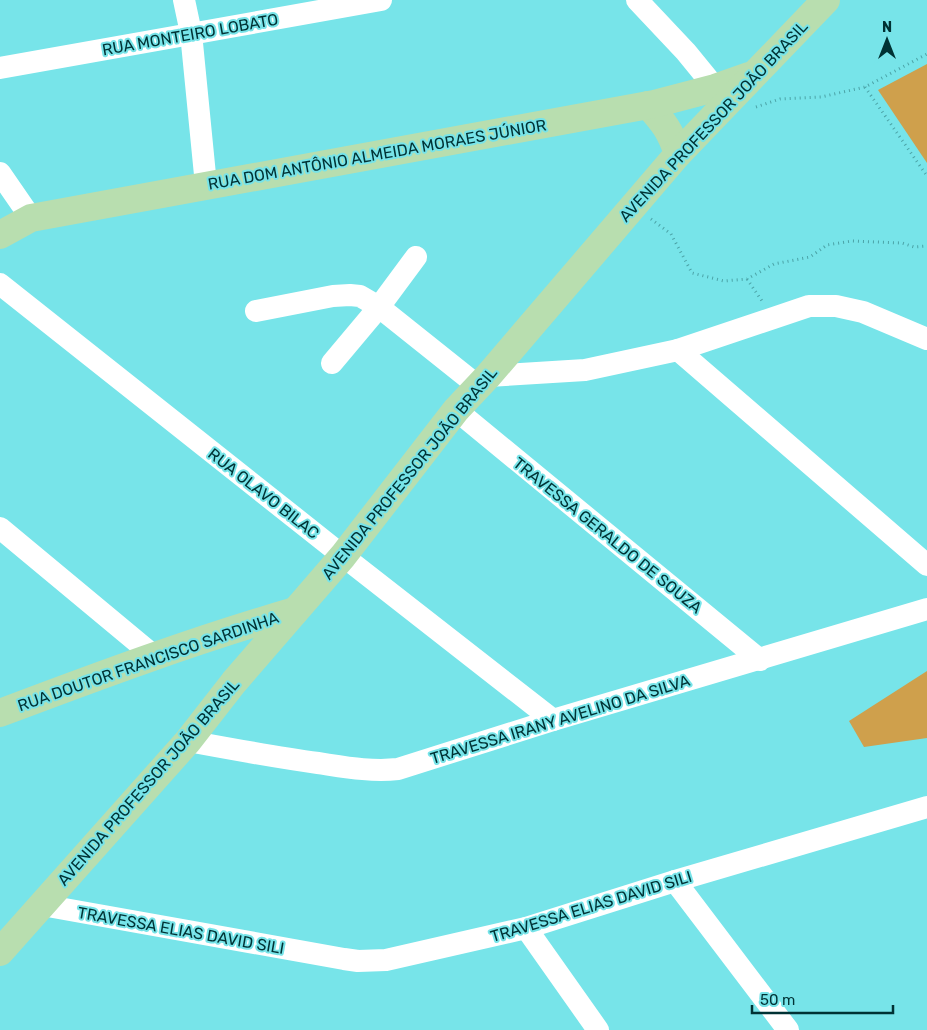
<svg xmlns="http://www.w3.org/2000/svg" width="927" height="1030" font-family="Rubik,sans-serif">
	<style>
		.green { fill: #cfa04c }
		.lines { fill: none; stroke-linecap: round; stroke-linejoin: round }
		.path { stroke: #4ba3a7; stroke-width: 3; stroke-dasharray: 1 4; stroke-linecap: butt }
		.minor { stroke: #fff; stroke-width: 22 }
		.major { stroke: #b8deaf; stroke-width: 28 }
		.labels { text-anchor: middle; stroke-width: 4; stroke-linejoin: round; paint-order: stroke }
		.street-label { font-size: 16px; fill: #003234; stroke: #77e4e9 }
	</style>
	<rect width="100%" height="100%" fill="#77e4e9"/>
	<g class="green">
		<path d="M927,64V163L878,90Z"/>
		<path d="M927,671V738L864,747L849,721Z"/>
	</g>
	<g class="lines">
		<g class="path">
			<path d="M865,87L927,176"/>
			<path d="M756,107L780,99L821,97L865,87L927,54"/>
			<path d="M651,219L671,234L692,273L724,281L747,279L774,264L810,257L827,245L852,241L902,243L914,247L927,246"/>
			<path d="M747,279L762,301"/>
		</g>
		<g class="minor">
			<path d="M184,0L191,33L206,185"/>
			<path d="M637,0L686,52L726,101"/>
			<path d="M0,68L381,0"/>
			<path d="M0,173L31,218"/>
			<path d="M0,284L343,556L553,720"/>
			<path d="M256,311L333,296L350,295L360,296L379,307L478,386"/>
			<path d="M678,350L927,565"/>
			<path d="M332,363L379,307L416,257"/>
			<path d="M488,376L585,370L678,350L809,306H836L863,312L927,339"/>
			<path d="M456,410L760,660"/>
			<path d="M0,528L154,656"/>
			<path d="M188,741C231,749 274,757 318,763C345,767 371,772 398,769L553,720L927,609"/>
			<path d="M675,881L788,1030"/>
			<path d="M42,905L344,959L358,961L386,960L526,928L675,881L927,807"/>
			<path d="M526,928L598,1030"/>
		</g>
		<g class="major">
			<path d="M648,105C664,123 670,130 678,154"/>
			<path d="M0,235L31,218L654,104L715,88L749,76"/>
			<path d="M0,713C98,676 195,640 295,611"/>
			<path d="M0,952L188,741L234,682L343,556L456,410L488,376L678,154L826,0"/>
		</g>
	</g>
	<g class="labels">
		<g class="street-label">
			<text transform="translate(190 34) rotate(-10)" y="6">RUA MONTEIRO LOBATO</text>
			<text transform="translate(713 121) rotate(-47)" y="6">AVENIDA PROFESSOR JOÃO BRASIL</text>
			<text transform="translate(377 154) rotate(-10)" y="6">RUA DOM ANTÔNIO ALMEIDA MORAES JÚNIOR</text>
			<text transform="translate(409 473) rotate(-51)" y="6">AVENIDA PROFESSOR JOÃO BRASIL</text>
			<text transform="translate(264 493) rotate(38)" y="6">RUA OLAVO BILAC</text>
			<text transform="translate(608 535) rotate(39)" y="6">TRAVESSA GERALDO DE SOUZA</text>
			<text transform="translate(148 661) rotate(-19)" y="6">RUA DOUTOR FRANCISCO SARDINHA</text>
			<text transform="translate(560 719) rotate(-17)" y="6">TRAVESSA IRANY AVELINO DA SILVA</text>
			<text transform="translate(148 782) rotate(-49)" y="6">AVENIDA PROFESSOR JOÃO BRASIL</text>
			<text transform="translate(591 906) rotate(-17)" y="6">TRAVESSA ELIAS DAVID SILI</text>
			<text transform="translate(181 930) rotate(10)" y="6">TRAVESSA ELIAS DAVID SILI</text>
		</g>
	</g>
	<g transform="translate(887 40)" stroke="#77e4e9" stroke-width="4" paint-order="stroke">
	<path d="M0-4L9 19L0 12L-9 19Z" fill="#003234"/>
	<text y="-8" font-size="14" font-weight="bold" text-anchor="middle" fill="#003234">N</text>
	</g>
	<path d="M752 1005v8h141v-8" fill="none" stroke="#003234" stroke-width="2.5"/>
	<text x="760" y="1005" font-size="15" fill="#003234" stroke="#77e4e9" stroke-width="4" paint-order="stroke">50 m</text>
</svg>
